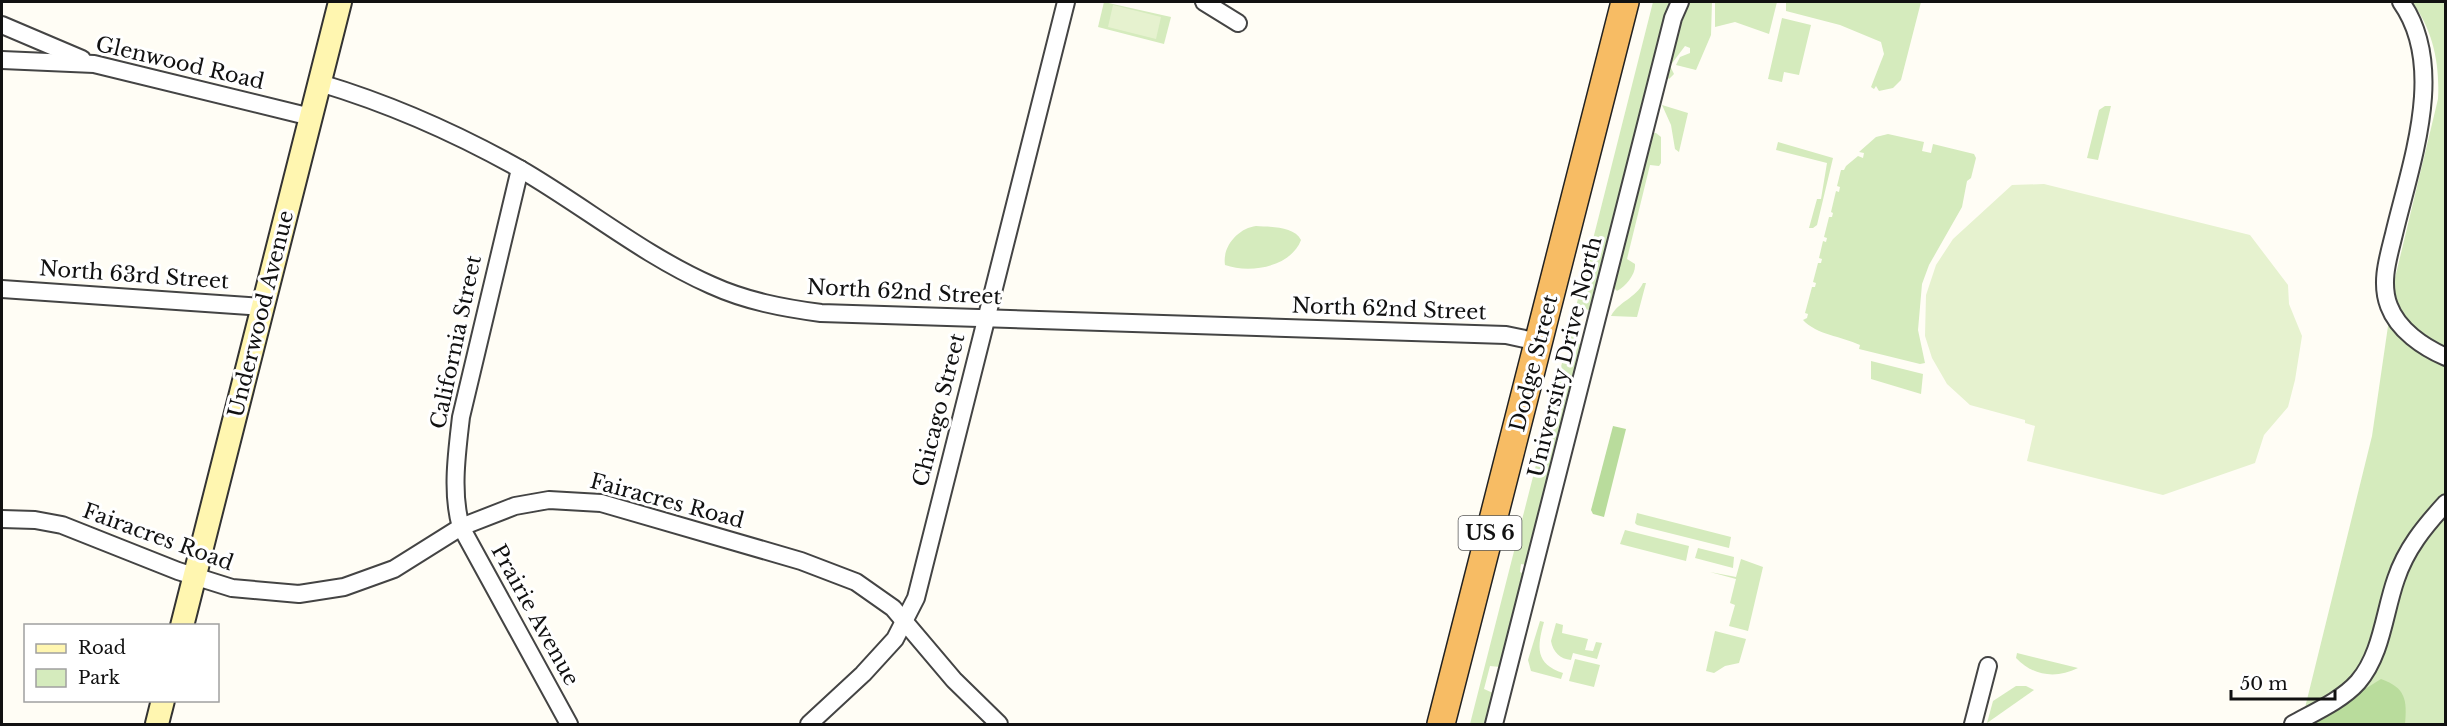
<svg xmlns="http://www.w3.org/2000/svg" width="2447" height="726" font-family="'Libre Baskerville',serif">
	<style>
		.green { fill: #d5ebbd }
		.forest { fill: #b9dc9c }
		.pitch { fill: #e6f2cf }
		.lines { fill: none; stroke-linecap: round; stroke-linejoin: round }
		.minor-casing { stroke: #444; stroke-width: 20 }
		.secondary-casing { stroke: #333; stroke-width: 26 }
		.trunk-casing { stroke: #222; stroke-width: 30 }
		.minor { stroke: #fff; stroke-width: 16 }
		.secondary { stroke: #fff6b0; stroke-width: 22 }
		.trunk { stroke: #f7bc64; stroke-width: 27 }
		.labels { text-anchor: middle; stroke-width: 6; stroke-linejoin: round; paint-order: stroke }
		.shield { fill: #fff; stroke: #585858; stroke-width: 1.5 }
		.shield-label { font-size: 20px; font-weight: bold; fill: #111 }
		.street-label { font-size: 21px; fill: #111; stroke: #fff }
	</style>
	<rect width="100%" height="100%" fill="#fffdf5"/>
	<g class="green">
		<path d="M1104,2L1171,17L1164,44L1098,27Z"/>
		<path d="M1653,2H1671L1664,16L1590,310L1583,309L1572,352L1565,350Z"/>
		<path d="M1689,2H1712L1711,35L1696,70L1676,65L1680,57L1690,53V48L1685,46L1670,66L1674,74L1669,79L1666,76L1680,22Z"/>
		<path d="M1715,2H1777L1769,34L1735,22L1715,27Z"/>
		<path d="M1786,2H1921L1901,80L1893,88L1879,91L1876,86L1874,89L1871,87L1884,54L1881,42L1840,25L1786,11Z"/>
		<path d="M2412,2H2445V724H2301L2372,436L2395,278L2438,99C2440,64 2433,30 2412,2Z"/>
		<path d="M1782,18L1811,25L1799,75L1784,72L1782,82L1768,79Z"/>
		<path d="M1662,105L1688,113L1679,152L1675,149L1671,125Z"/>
		<path d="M2105,106H2111L2098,160L2087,158L2099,110Z"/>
		<path d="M1652,133H1656L1661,137V163L1659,166L1650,165L1627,259L1635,264C1636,274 1626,286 1617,291L1613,287Z"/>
		<path d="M1888,134L1924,142L1922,151L1931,153L1933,144L1974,154L1976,158L1971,178L1967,181L1962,207L1929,265L1922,284L1918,330L1925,363L1920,364L1859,349L1860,345C1841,336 1817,335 1803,320L1807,318L1808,314L1805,313L1812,287H1815L1816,283L1813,282L1818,263H1821L1822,259L1819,258L1823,241L1826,242L1827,238L1824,237L1829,217H1832L1833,213L1831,212L1836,191L1839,192L1840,187L1837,186L1841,170H1844L1846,166L1858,156L1863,158L1864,153L1859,152L1876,137Z"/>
		<path d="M1778,142L1833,158L1817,225L1813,228H1809L1817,199H1821L1827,163L1776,150Z"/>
		<path d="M1256,226C1270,227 1294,226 1301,240C1291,267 1250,274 1225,265C1222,246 1239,228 1256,226Z"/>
		<path d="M1643,283H1646L1637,317L1611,316C1618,302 1636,298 1643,283Z"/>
		<path d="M1578,343L1582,345L1526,565L1521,564L1520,572L1524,574L1500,667L1490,666L1484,689L1493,693L1486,724H1470L1564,355L1575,358Z"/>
		<path d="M1871,361L1923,374L1921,394L1871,379Z"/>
		<path d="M1637,513L1731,537L1729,548L1637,525L1635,523Z"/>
		<path d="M1625,530L1689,546L1686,561L1620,544Z"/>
		<path d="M1698,548L1734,557L1733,568L1695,558Z"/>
		<path d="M1741,559L1763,567L1748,631L1729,626L1735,605L1730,603L1736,579L1710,572L1736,577Z"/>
		<path d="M1540,621L1544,622C1537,647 1535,664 1563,673L1561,679L1531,671L1528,660Z"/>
		<path d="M1556,623L1563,625L1562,633L1588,639L1585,650L1593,651L1596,642L1602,643L1597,659L1573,653L1571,660C1560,659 1553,652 1551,641Z"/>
		<path d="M1715,631L1746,639L1739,663L1725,666L1714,673L1706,671Z"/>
		<path d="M2017,653L2078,668C2056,679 2033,676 2016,658Z"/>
		<path d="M1575,659L1600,665L1594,687L1569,681Z"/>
		<path d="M2016,686H2026L2034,690L1987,723L1993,701Z"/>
	</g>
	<g class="forest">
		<path d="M1613,426L1626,429L1604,517L1593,514L1591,510Z"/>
		<path d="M2381,679C2406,688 2407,700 2405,724H2309Z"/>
	</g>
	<g class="pitch">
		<path d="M1113,5L1161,17L1156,39L1108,27Z"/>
		<path d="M2044,184L2250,235L2288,285L2289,304L2302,336L2295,380L2288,407L2264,435L2255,463L2163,495L2027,461L2035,426L2025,423V420L1970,405L1947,384L1932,358L1925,336L1926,295L1936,265L1953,239L2012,185Z"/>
	</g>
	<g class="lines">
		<defs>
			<g id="minor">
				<path d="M1204,2L1238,23"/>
				<path d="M2401,2C2447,67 2411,162 2394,234C2388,258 2380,283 2389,306C2398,330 2423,347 2446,357"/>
				<path d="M2,25L82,59"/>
				<path d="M2,60L94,64L311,117"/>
				<path d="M320,83C390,104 456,133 520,169C584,206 643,255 711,285C746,301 783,308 821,313L1506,335L1539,342"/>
				<path d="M520,169L461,417C457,452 451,493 461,527L569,724"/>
				<path d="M2,289L263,307"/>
				<path d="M2,519L35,520L62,525L178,571L232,588L299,594L344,587L394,569L461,527L515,506L549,500L601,503L801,561L856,582L893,608L954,680L999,724"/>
				<path d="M809,724L863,674L895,639L916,598L1066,2"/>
				<path d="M1494,724L1673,18L1680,2"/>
				<path d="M1973,724L1988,666"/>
				<path d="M2293,724C2315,712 2342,700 2358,682C2382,654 2384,613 2396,579C2406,549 2424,527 2446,503"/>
			</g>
			<g id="secondary">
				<path d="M182,626L340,2"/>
				<path d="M157,724L163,700"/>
			</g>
			<path id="trunk" d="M1441,724L1625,2"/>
		</defs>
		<use href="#minor" class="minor-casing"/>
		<use href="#secondary" class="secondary-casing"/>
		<use href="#trunk" class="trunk-casing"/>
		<use href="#minor" class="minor"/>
		<use href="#secondary" class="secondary"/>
		<use href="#trunk" class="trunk"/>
	</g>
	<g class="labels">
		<rect class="shield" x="1458.5" y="516" width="63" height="34" rx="4.5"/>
		<g class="shield-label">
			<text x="1490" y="540">US 6</text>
		</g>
		<g class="street-label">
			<text transform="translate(180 63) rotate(13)" y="7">Glenwood Road</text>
			<text transform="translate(134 275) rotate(4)" y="7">North 63rd Street</text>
			<text transform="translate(904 292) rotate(3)" y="7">North 62nd Street</text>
			<text transform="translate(1389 309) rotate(2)" y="7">North 62nd Street</text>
			<text transform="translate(261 314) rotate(-76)" y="7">Underwood Avenue</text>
			<text transform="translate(456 342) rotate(-78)" y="7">California Street</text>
			<text transform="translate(1565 357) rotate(-76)" y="7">University Drive North</text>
			<text transform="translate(1534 363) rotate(-76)" y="7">Dodge Street</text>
			<text transform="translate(939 410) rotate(-76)" y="7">Chicago Street</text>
			<text transform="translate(667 501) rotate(15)" y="7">Fairacres Road</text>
			<text transform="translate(158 537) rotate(20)" y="7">Fairacres Road</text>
			<text transform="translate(535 615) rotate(61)" y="7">Prairie Avenue</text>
		</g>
	</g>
	<rect width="2447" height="726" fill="none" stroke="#111111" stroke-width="6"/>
	<rect x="24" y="624" width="195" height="78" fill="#ffffff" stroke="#a0a0a0" stroke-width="1.5"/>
	<rect x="36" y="644" width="30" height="9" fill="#fff6b0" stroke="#a0a0a0" stroke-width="1.5"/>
	<text x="78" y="654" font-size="18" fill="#111111">Road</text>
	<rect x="36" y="669" width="30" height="18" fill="#d5ebbd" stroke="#a0a0a0" stroke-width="1.5"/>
	<text x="78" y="684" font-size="18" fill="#111111">Park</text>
	<path d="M2231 690v9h104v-9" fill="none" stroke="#111111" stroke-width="3"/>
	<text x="2240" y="690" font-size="18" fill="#111111" stroke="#ffffff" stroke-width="4.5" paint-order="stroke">50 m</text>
</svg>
